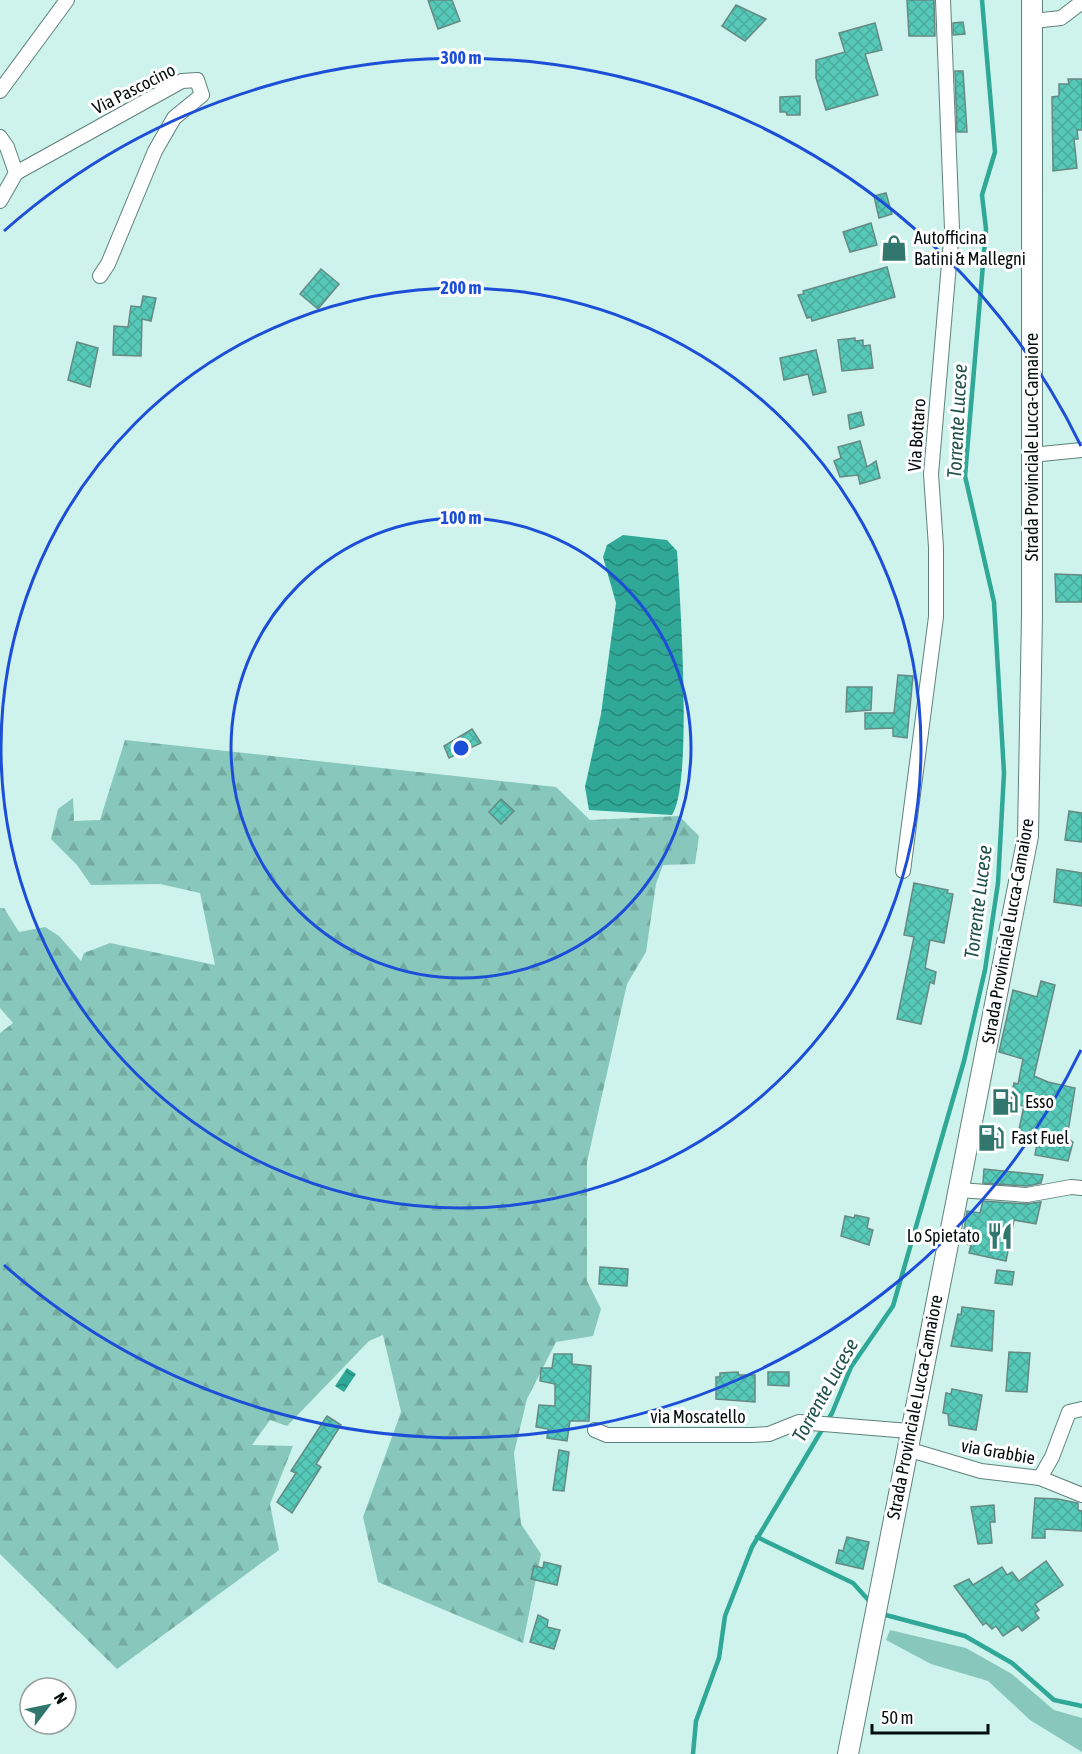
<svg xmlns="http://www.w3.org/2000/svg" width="1082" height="1754" font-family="'Asap Condensed',sans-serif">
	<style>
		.forest { fill: url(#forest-firs) }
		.green { fill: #88c8bc }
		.water { fill: url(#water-waves) }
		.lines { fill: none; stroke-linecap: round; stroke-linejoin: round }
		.stream { stroke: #2fa898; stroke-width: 4.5 }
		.building { fill: url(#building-cross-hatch); stroke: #668a83; stroke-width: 1.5 }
		.street-casing { stroke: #5f827c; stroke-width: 16 }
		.secondary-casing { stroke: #5f827c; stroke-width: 22 }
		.street { stroke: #fff; stroke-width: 14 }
		.secondary { stroke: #fff; stroke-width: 20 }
		.ring { fill: none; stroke: #1d4ed8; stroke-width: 3 }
		.labels { text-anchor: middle; stroke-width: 6; stroke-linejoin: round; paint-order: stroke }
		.street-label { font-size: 18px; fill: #030e0c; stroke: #fff }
		.poi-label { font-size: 18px; fill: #030e0c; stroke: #fff; text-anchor: start }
		.water-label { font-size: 20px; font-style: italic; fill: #21524b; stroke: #fff }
		.centre { fill: #1d4ed8; stroke: #fff; stroke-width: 3 }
		.ring-label { font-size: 18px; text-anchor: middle; font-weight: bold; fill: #1d4ed8; stroke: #fff; stroke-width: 6; stroke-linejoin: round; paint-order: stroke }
	</style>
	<defs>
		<pattern id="forest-firs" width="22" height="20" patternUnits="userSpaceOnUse" patternTransform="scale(1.5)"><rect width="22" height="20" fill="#88c8bc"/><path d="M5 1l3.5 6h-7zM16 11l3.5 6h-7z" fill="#74aba0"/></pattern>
		<pattern id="water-waves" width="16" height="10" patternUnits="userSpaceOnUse" patternTransform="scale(1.5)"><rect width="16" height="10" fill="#2fa898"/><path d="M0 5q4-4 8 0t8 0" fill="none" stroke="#26877a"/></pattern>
		<pattern id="building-cross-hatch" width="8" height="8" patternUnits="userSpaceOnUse" patternTransform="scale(1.5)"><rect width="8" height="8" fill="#57c9b8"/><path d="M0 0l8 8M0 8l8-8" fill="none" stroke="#4aab9d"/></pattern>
	</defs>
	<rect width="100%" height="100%" fill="#cdf3ec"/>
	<path class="forest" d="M125,740L556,787L590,820L679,816L699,836L695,864L663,865L656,884L646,952L627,984L587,1162V1281L601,1309L593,1336L556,1342L527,1399L514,1453L521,1524L541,1554L523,1643L378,1582L363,1517L401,1412L383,1335L369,1341L287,1426L270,1420L252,1445L293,1446L270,1504L279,1550L117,1669L0,1554V1033L13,1023L0,1008V908H4L19,932L45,927L59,936L81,961L84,953L110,943L215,965L200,893L160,884L91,885L77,865L51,839L58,809L73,798L74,821L100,820Z"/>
	<path class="green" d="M890,1630L966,1648L1012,1674L1054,1710L1082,1718V1752L1030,1720L988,1681L931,1664L886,1640Z"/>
	<g class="water">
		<path d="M623,535L667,540L677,551C680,596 693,785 672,815L589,810L585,787L601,714L616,603L603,557L607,545Z"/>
		<path d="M347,1368L356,1374L344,1392L335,1386Z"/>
	</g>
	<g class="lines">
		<g class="stream">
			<path d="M757,1537L853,1583L872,1604"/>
			<path d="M882,1614L965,1636L1012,1663L1054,1700L1082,1706"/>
			<path d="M693,1754L696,1721L719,1658L725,1616L752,1547L832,1413L851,1367L893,1306L964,1061L985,970L998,883L1004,773L994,602L965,476L986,229L982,195L995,152L982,0"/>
		</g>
	</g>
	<g class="building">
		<path d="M428,0H452L460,21L438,29Z"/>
		<path d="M907,0H934L935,36H909Z"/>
		<path d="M736,5L766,19L745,41L722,26Z"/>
		<path d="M963,22L965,34L953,35V23Z"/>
		<path d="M875,23L882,50L865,54L878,95L826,110L816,78V60L845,52L839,33Z"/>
		<path d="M955,71H963L967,132H957Z"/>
		<path d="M1068,79H1082V130H1077L1078,139H1074L1077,168L1053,171L1052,97L1059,96V84H1069Z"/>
		<path d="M800,96V115H787L786,112H780V97Z"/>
		<path d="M886,193L892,214L879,218L874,196Z"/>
		<path d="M871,223L877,245L850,252L843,232Z"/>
		<path d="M887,267L895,297L812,321L811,317L807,318L798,295L804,294L803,291Z"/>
		<path d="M321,269L339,284L318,309L300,294Z"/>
		<path d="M143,296L156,298L151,321L142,319L141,356L113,355L114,326L128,327L131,306L141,307Z"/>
		<path d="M855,338V341L863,340V346L870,345L873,368L842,371L838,340Z"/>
		<path d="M77,342L98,348L90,387L68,380Z"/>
		<path d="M816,350L826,392L813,395L808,374L784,380L780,358Z"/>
		<path d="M861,412L864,425L850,429L848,415Z"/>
		<path d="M860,441L867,467L876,461L880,478L860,484L858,475L840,477L834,461L841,458L838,447Z"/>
		<path d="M1055,574L1082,575V602H1056Z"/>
		<path d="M898,675L913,676L907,738L893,736V728L865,729V713H894Z"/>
		<path d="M847,687H872L871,710L846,712Z"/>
		<path d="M472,729L481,743L449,758L444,746Z"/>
		<path d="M501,799L514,811L501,824L489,812Z"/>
		<path d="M1069,811L1082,813V842L1065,840Z"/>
		<path d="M1057,869L1082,873V906L1054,902Z"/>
		<path d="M914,883L948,890L947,893L953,894L944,943L930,940L925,968L936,972L934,984L930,982L921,1024L897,1019L914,937L904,935Z"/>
		<path d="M1041,981L1055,985L1034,1076L1048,1082L1075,1088L1067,1138L1073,1142L1068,1161L1035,1155L1038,1138L1018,1134L1024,1106L1010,1103L1014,1083L1018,1084L1023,1059L999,1052L1013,990L1037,997Z"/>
		<path d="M984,1128L1001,1131L998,1148L981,1145Z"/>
		<path d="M984,1169L1043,1175L1041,1183L1027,1186L983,1183Z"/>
		<path d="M983,1201L1026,1204L1041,1202L1036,1224L1014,1220L1006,1261L969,1253L971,1245L962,1243L967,1211L980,1213Z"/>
		<path d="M855,1215L869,1218L867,1228L873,1230L869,1245L841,1236L845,1216L854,1218Z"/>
		<path d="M600,1267L628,1269L627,1286L599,1284Z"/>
		<path d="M997,1270L1014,1272L1012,1285L995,1283Z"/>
		<path d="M962,1307L994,1311L992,1351L951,1346L958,1314L961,1315Z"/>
		<path d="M1009,1352L1030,1353L1027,1392L1006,1391Z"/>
		<path d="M554,1354H572V1364L591,1366L589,1421H570L567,1441L547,1438L548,1429L536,1427L539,1405L555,1406V1384L540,1381L541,1368H552Z"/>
		<path d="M738,1372L739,1375H755V1402L716,1399V1377H720V1373Z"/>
		<path d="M768,1372H789V1386L768,1385Z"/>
		<path d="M952,1389L982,1395L976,1430L949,1425L948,1414L943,1413L946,1393L951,1394Z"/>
		<path d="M327,1416L341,1425L316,1464L321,1467L292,1513L277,1502L296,1473L291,1471Z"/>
		<path d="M559,1450L569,1452L564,1491L553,1490Z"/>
		<path d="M1035,1498L1058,1499L1078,1503V1510L1082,1511V1531L1045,1529V1538H1032Z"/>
		<path d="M994,1505L995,1522H990L992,1543L978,1544L971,1507Z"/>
		<path d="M847,1537L869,1542L863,1569L836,1563L839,1550L843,1551Z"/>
		<path d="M1046,1561L1063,1585L1035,1604L1039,1610L1035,1613L1039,1618L1022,1631L1018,1626L1003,1636L996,1626L992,1629L986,1623L983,1625L954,1586L969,1579L973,1585L1002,1567L1007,1575L1012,1572L1019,1581Z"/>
		<path d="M544,1562L561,1566L557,1585L531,1579L534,1566L543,1568Z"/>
		<path d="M538,1615L548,1620L547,1627L560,1630L554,1649L530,1642Z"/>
	</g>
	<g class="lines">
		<defs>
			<g id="street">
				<path d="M1033,21L1061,18L1082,2"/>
				<path d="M0,91L67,0"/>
				<path d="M0,137L7,147L16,173L0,201"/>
				<path d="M16,173L182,81L197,80L202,95L174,118L155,151L108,264L100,276"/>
				<path d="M1031,455L1082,450"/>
				<path d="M903,871L936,617V547L931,474L952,229L943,0"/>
				<path d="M959,1190L1027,1195L1071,1187L1082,1188"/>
				<path d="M595,1430L607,1435H753L769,1434L799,1422L909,1431"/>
				<path d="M907,1449L981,1471L1040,1478L1082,1495"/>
				<path d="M1040,1478L1052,1457L1069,1412L1082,1409"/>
			</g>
			<path id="secondary" d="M848,1754L1028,836L1032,615V0"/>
		</defs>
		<use href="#street" class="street-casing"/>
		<use href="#secondary" class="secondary-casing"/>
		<use href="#street" class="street"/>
		<use href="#secondary" class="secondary"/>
	</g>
	<g class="ring">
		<circle cx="461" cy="748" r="230"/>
		<circle cx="461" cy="748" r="460"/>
		<path d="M1081 1050A690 690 0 0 1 4 1265M4 231A690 690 0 0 1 1081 446"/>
	</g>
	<defs>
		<symbol id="shop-bare" viewBox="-9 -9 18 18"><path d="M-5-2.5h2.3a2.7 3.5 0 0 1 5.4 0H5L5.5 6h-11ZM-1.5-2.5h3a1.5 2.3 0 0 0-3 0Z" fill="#32776d" stroke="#fff" stroke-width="2.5" paint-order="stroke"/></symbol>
		<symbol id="fuel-bare" viewBox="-9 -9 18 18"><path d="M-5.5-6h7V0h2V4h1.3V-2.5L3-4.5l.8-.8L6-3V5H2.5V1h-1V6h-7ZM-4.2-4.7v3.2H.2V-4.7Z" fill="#32776d" stroke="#fff" stroke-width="2.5" paint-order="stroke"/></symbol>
		<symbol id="restaurant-bare" viewBox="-9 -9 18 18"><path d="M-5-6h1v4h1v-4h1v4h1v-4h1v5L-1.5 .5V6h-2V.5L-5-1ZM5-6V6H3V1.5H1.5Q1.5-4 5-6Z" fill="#32776d" stroke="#fff" stroke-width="2.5" paint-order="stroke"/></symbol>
	</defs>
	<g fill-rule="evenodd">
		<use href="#shop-bare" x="875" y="229" width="38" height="38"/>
		<use href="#fuel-bare" x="986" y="1083" width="38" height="38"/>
		<use href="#fuel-bare" x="972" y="1119" width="38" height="38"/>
		<use href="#restaurant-bare" x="981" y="1217" width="38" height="38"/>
	</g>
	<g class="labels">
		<g class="street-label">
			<text transform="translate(134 89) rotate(-27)" y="6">Via Pascocino</text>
			<text transform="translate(917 435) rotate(-86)" y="6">Via Bottaro</text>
			<text transform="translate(1032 447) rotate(-90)" y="6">Strada Provinciale Lucca-Camaiore</text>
			<text transform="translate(1008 931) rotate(-80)" y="6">Strada Provinciale Lucca-Camaiore</text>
			<text transform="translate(915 1407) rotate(-79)" y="6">Strada Provinciale Lucca-Camaiore</text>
			<text x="698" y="1423">via Moscatello</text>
			<text transform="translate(998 1452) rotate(10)" y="6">via Grabbie</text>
		</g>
		<g class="poi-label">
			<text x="914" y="244">Autofficina<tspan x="914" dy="21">Batini &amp; Mallegni</tspan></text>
			<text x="1025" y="1108">Esso</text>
			<text x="1011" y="1144">Fast Fuel</text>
			<text x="980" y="1242" text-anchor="end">Lo Spietato</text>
		</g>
		<g class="water-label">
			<text transform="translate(957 421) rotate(-87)" y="7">Torrente Lucese</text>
			<text transform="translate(978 902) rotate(-83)" y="7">Torrente Lucese</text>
			<text transform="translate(825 1390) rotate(-61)" y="7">Torrente Lucese</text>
		</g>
	</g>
	<circle cx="461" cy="748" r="9" class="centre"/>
	<g class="ring-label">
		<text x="461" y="64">300 m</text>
		<text x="461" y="294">200 m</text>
		<text x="461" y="524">100 m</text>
	</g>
	<g transform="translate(48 1706) rotate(58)"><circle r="28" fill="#ffffff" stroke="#9a9f9e" stroke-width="1.5"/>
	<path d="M0-4.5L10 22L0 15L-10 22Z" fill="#32776d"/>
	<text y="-9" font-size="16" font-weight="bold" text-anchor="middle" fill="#030e0c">N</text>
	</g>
	<path d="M872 1724v9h116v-9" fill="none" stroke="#030e0c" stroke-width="3"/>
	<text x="881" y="1724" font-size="18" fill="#030e0c" stroke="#ffffff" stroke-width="4.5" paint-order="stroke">50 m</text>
</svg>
